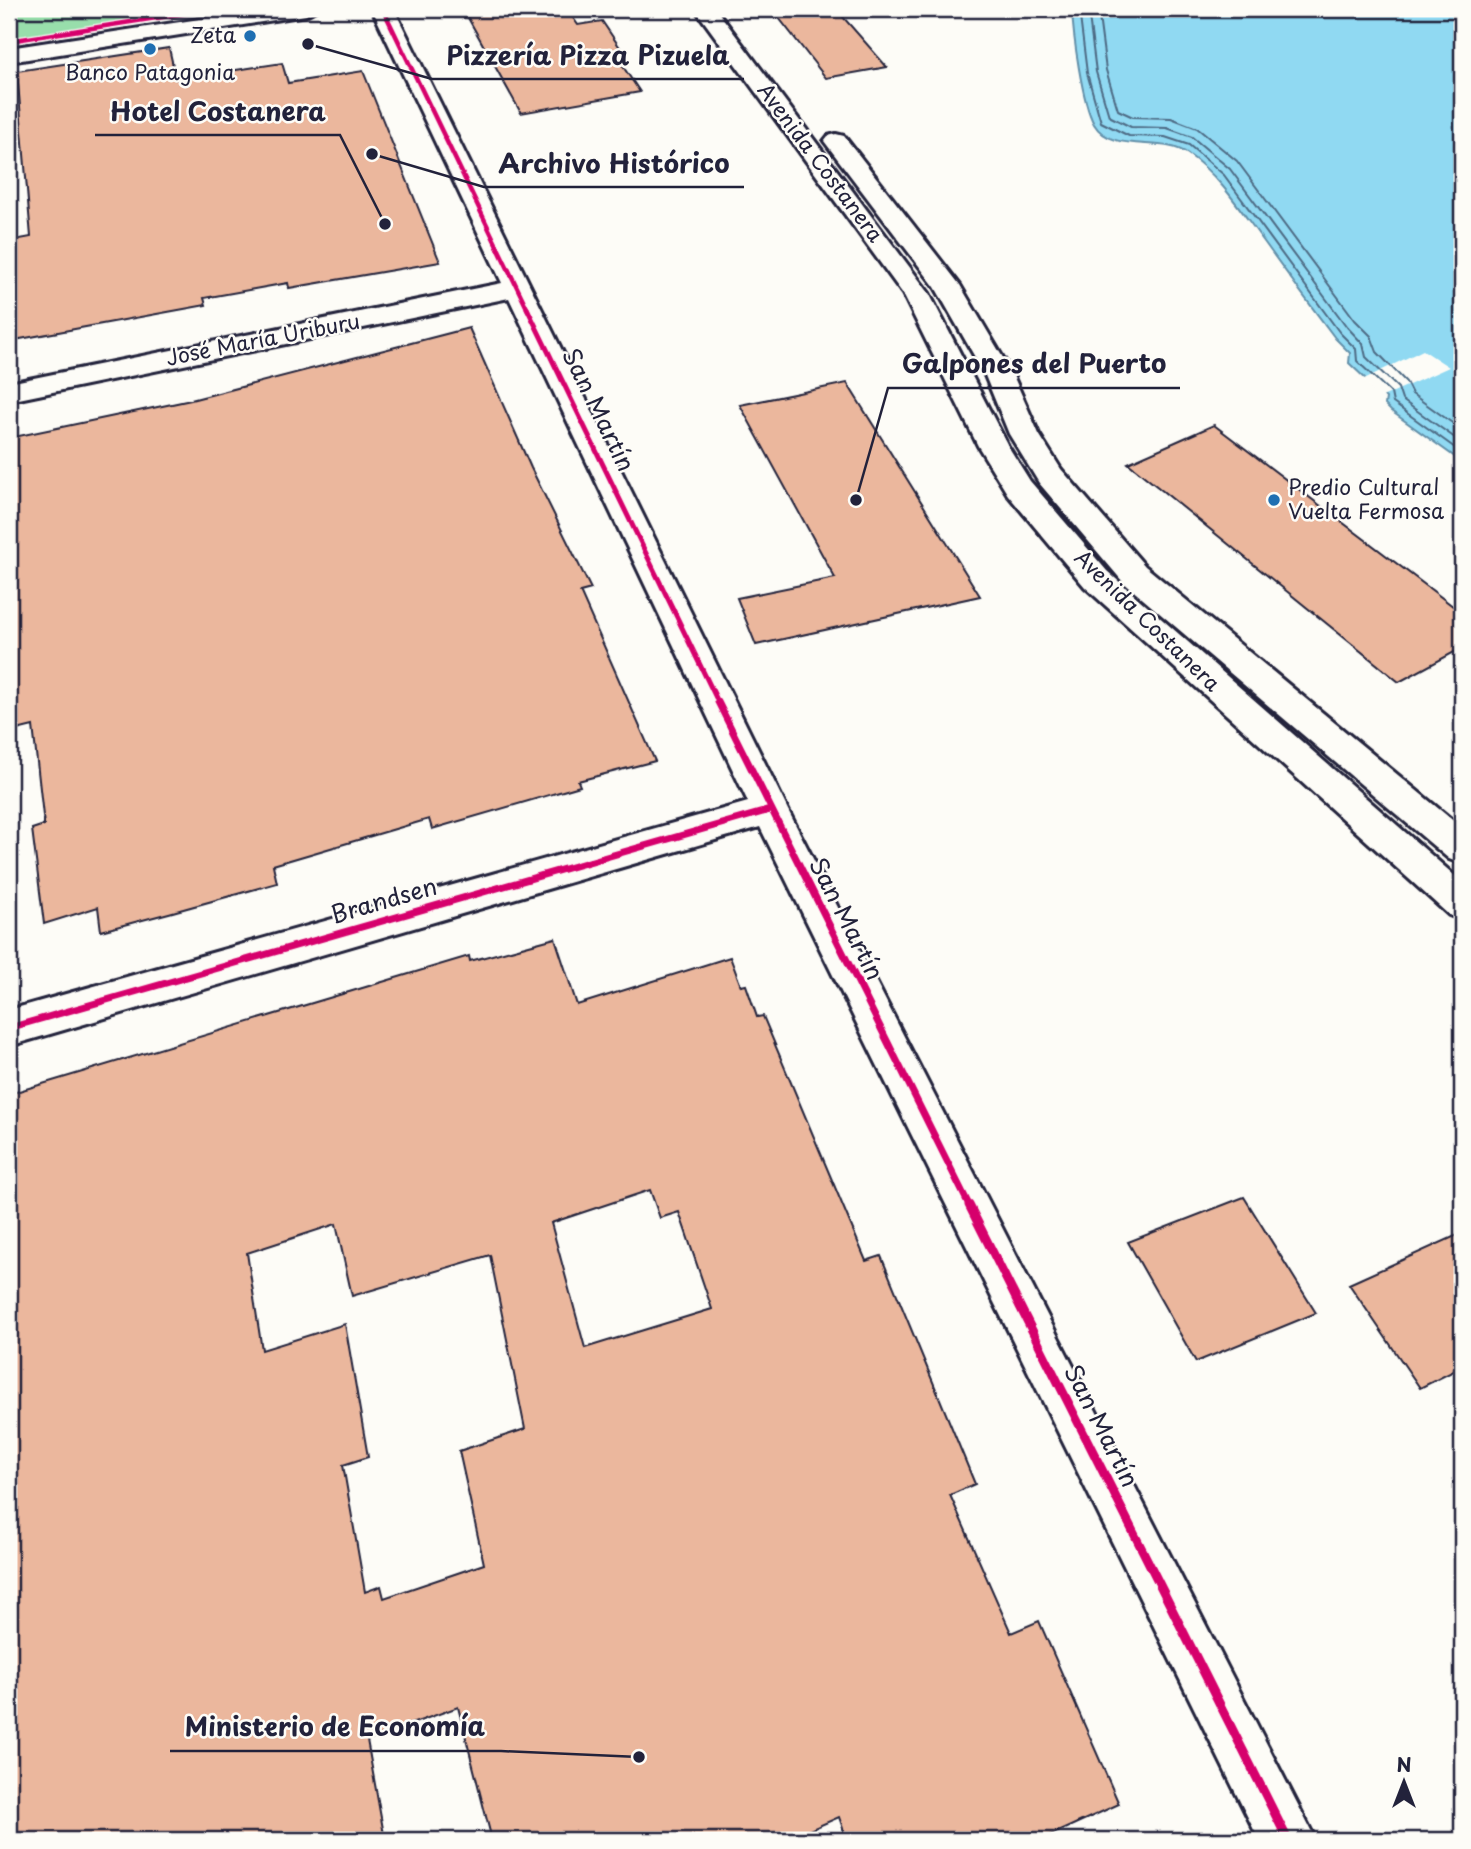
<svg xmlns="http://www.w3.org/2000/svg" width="1471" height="1849" font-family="'Playpen Sans',sans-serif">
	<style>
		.green { fill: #98deab; stroke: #5d8073; stroke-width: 2 }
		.water { fill: #90d9f2; stroke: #6490a9; stroke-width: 2 }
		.pier { fill: #fdfcf7 }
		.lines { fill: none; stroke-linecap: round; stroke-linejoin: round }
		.shore { stroke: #4e6b84; stroke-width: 2 }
		.building { fill: #ebb79d; stroke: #22223b; stroke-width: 2; fill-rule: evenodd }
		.minor-casing { stroke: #22223b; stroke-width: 6 }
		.secondary-casing { stroke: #22223b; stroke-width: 6 }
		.minor { fill: #fdfcf7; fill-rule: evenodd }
		.secondary { fill: #fdfcf7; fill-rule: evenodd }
		.cycleway-far3-casing { stroke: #fdfcf7; stroke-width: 7 }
		.cycleway-far2-casing { stroke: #fdfcf7; stroke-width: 9 }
		.cycleway-far1-casing { stroke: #fdfcf7; stroke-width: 11 }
		.cycleway-casing { stroke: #fdfcf7; stroke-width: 13 }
		.cycleway-far3 { stroke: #d6006c; stroke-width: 4.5 }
		.cycleway-far2 { stroke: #d6006c; stroke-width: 5 }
		.cycleway-far1 { stroke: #d6006c; stroke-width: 7 }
		.cycleway { stroke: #d6006c; stroke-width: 9 }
		.poi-dot { fill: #1f6fb2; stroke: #fdfcf7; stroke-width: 2.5 }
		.labels { text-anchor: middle; stroke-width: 5; stroke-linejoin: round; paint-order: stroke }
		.far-poi-label { font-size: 21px; fill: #22223b; stroke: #fdfcf7; text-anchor: end }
		.far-street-label { font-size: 21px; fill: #22223b; stroke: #fdfcf7 }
		.street-label { font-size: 24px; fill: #22223b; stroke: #fdfcf7 }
		.leader { fill: none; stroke: #22223b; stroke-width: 2.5 }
		.callout-dot { fill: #22223b; stroke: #fdfcf7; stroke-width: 2.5 }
		.callout-label { font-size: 26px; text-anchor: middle; font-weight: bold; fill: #22223b; stroke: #fdfcf7; stroke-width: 5; stroke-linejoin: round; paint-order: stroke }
	</style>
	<rect width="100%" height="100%" fill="#fdfcf7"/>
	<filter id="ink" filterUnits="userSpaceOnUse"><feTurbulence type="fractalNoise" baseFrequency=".0143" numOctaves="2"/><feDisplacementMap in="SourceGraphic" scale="14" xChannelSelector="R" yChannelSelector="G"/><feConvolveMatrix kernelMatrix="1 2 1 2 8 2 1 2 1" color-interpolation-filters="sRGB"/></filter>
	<g filter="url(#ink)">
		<path class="green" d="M9,9H222L9,42Z"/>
		<path class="water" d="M1072,9H1462V462L1391,411L1385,405L1386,398L1349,363L1350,353L1335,338C1311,306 1288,275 1265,243C1241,211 1221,177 1188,154C1163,135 1112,155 1094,124C1082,102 1073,35 1072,9Z"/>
		<path class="pier" d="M1423,350L1449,367L1380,398L1362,380Z"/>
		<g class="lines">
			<g class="shore">
				<path d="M1079,9L1087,73L1101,122L1129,136L1165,137L1189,145L1224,175L1340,333L1356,349L1357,361L1391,393L1393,403L1462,453"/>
				<path d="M1088,9L1096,72L1109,116L1131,127L1167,128L1192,137L1230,169L1347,327L1363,344L1366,357L1398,388L1402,400L1462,443"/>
				<path d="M1098,9L1106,70L1118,110L1133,117L1171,118L1197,128L1237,161L1355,320L1371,336L1377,352L1406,382L1412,394L1462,430"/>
			</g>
		</g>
		<g class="building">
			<path d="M513,9H567L578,25L602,21L629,61L620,62L640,92L521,113L467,16Z"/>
			<path d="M772,9H836L887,67L826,78Z"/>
			<path d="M169,48L176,79L282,63L288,83L363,71L440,262L289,288L288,283L204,298L206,305L9,341V241L31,237L17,71Z"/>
			<path d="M469,328L531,468L591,589L580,592L655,761L578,781L580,786L432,829L429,819L273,865L277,883L169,913L101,931L98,907L44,924L32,829L44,825L33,726L9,732V438L191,400Z"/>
			<path d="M847,383L980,596L756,645L737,598L835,578L740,405Z"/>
			<path d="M1214,425L1462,613V648L1399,682L1128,463Z"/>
			<path d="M555,938L577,1005L730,957L741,986L746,985L757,1017L763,1016L866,1261L881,1256L975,1484L950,1495L1011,1633L1039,1621L1119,1804L1040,1840H847L839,1817L787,1840H492L458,1707L367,1740L385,1840H9V1094L469,956L470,961ZM650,1190L660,1218L679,1212L712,1309L585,1348L551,1223ZM336,1224L352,1296L490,1255L525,1429L459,1451L484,1564L384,1598L381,1586L365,1592L343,1465L368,1457L345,1324L262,1350L247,1253Z"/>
			<path d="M1244,1197L1316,1313L1196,1362L1128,1242Z"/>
			<path d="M1462,1233V1367L1420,1388L1349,1284Z"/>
		</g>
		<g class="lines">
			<defs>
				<path id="minor" d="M372,9H394L788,810L1316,1840H1259L760,827L9,1046V1010L748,802L509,298L9,401V383L502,283Z"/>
				<g id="secondary">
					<path d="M266,9H317L306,15L9,62V48Z"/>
					<path d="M695,9H716L929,293L1008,446L1030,481L1107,571L1462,882V920L1449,915L1085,587L1008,495L978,446L903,294Z"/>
					<path d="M836,134L844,136L960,285L1012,373L1039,434L1061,469L1145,566L1462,828V864L1449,859L1123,582L1039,483L1009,434L984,373L935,287L824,141L828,136Z"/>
				</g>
			</defs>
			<use href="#minor" class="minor-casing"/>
			<use href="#secondary" class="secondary-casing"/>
			<use href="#minor" class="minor"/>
			<use href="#secondary" class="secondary"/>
			<defs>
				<g id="cycleway-far3">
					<path d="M383,9L528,310"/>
					<path d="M9,41L214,9"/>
				</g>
				<path id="cycleway-far2" d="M527,308L719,704"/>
				<g id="cycleway-far1">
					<path d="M718,702L970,1207"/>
					<path d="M9,1028L770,810"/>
				</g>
				<path id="cycleway" d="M969,1205L1288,1840"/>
			</defs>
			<use href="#cycleway-far3" class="cycleway-far3-casing"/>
			<use href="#cycleway-far2" class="cycleway-far2-casing"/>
			<use href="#cycleway-far1" class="cycleway-far1-casing"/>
			<use href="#cycleway" class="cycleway-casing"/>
			<use href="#cycleway-far3" class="cycleway-far3"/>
			<use href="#cycleway-far2" class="cycleway-far2"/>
			<use href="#cycleway-far1" class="cycleway-far1"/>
			<use href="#cycleway" class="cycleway"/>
		</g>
	</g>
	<g class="poi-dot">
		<circle cx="250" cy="36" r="7"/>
		<circle cx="150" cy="49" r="7"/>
		<circle cx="1274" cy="500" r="7"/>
	</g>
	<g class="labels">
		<g class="far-poi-label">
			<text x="236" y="43">Zeta</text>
			<text x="150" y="80" text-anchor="middle">Banco Patagonia</text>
			<text x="1288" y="495" text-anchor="start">Predio Cultural<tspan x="1288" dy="24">Vuelta Fermosa</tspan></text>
		</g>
		<g class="far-street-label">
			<text transform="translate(820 163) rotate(53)" y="7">Avenida Costanera</text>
			<text transform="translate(263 340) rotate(-11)" y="7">José María Uriburu</text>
			<text transform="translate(1147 621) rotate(44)" y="7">Avenida Costanera</text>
		</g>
		<g class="street-label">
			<text transform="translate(598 410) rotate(64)" y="8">San Martín</text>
			<text transform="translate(384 901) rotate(-16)" y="8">Brandsen</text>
			<text transform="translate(846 919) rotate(63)" y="8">San Martín</text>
			<text transform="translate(1101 1426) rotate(63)" y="8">San Martín</text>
		</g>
	</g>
	<path class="leader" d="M308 44L432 79H744M385 224L340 135H95M372 154L484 187H744M856 500L888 388H1180M639 1757L501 1751H170"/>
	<g class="callout-dot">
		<circle cx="308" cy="44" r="7"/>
		<circle cx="385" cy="224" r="7"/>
		<circle cx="372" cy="154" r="7"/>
		<circle cx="856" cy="500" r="7"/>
		<circle cx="639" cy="1757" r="7"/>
	</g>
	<g class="callout-label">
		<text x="588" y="65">Pizzería Pizza Pizuela</text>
		<text x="218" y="121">Hotel Costanera</text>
		<text x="614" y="173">Archivo Histórico</text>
		<text x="1034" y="373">Galpones del Puerto</text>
		<text x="335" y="1736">Ministerio de Economía</text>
	</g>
	<rect width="1471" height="1849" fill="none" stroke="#fdfcf7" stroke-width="35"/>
	<rect x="18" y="18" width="1436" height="1814" fill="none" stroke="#22223b" stroke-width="2.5" filter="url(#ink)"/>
	<g transform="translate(1404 1782)" stroke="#fdfcf7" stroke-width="5" paint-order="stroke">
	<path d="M0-5L12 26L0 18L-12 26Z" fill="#22223b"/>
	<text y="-10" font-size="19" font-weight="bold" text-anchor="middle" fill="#22223b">N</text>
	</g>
</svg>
